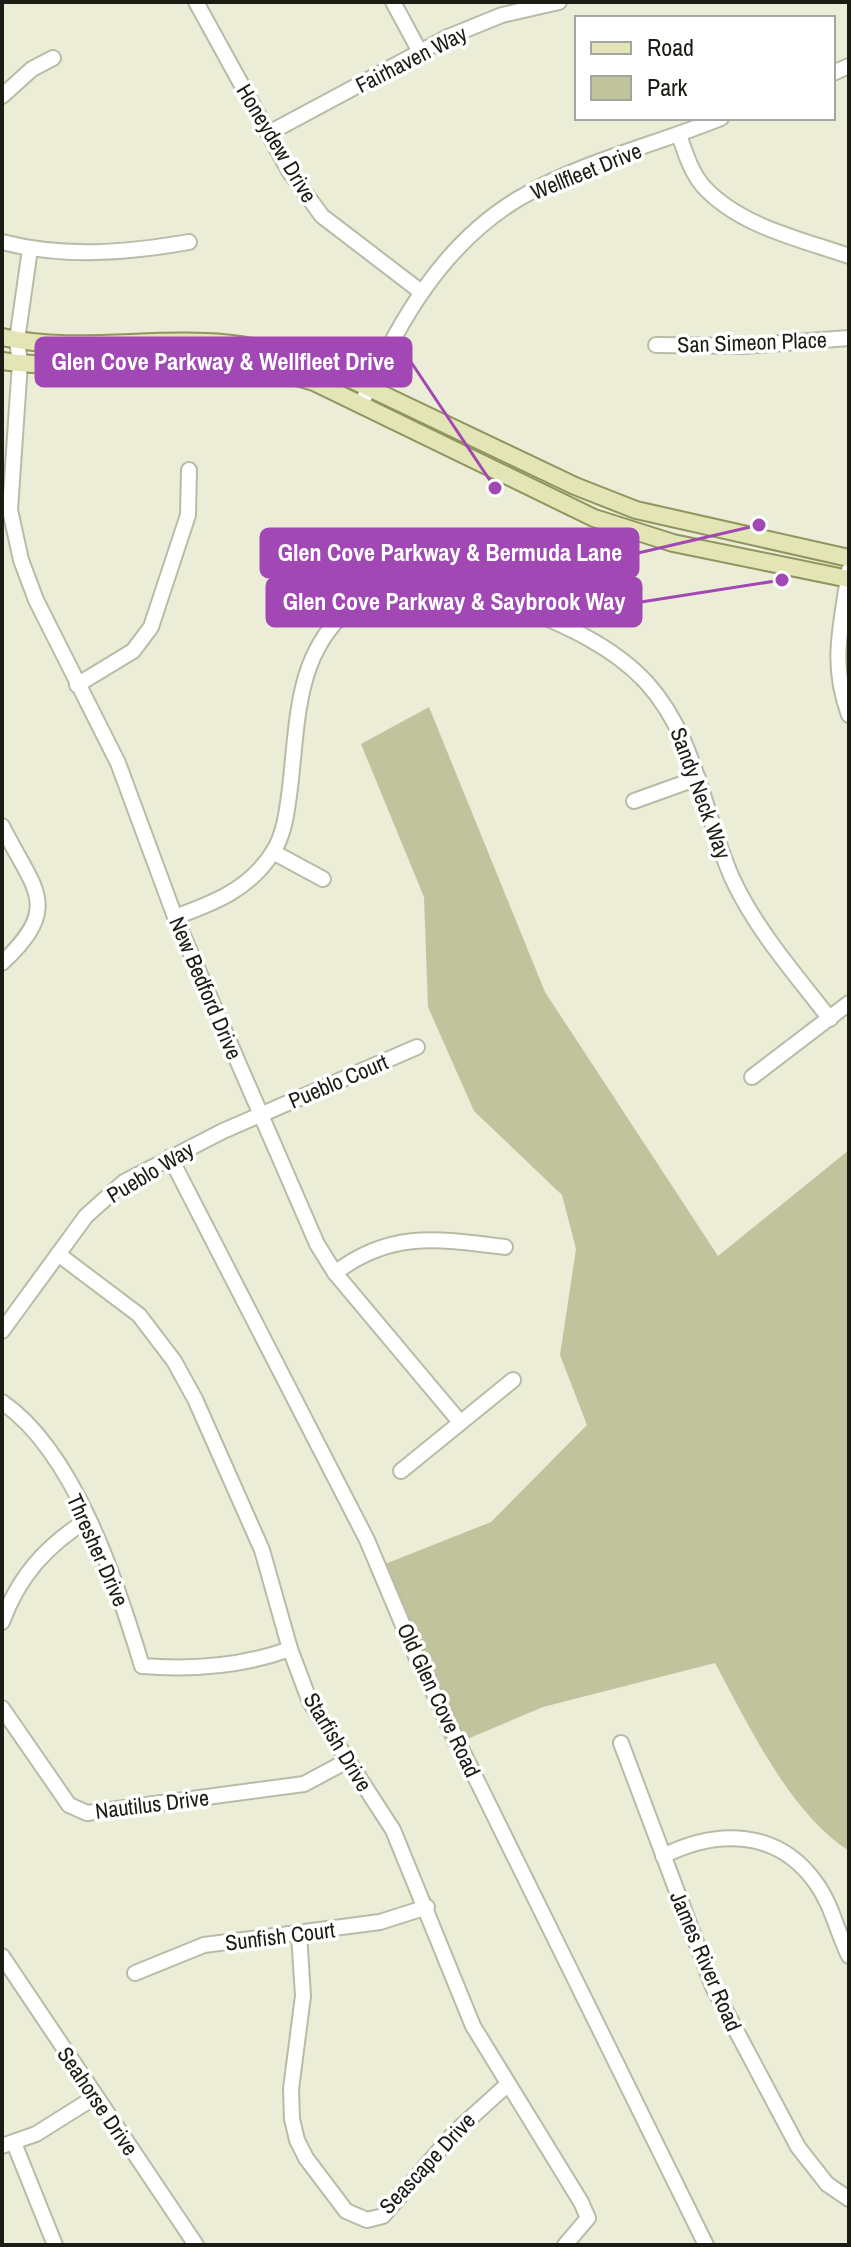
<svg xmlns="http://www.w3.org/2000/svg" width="851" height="2247" font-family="'Archivo Narrow',sans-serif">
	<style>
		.green { fill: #c1c39d }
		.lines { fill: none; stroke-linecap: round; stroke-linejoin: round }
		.minor-casing { stroke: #babba7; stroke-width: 18 }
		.major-casing { stroke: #91945d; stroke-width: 20 }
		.minor { stroke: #fff; stroke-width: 14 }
		.major { stroke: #e3e5b6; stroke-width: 16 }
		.labels { text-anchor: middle; stroke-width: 7; stroke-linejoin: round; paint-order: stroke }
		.street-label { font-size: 22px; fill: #1b1c14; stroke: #fff }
		.leader { fill: none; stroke: #a148b4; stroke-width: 3 }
		.callout-dot { fill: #a148b4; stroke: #fff; stroke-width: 3 }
		.callout { fill: #a148b4; stroke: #a148b4; stroke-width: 3 }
		.callout-label { font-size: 24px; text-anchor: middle; font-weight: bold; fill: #fff }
	</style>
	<rect width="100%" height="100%" fill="#ebedd7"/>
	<path class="green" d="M429,707L545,992L718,1256L849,1150V1851C789,1812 748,1724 715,1663L543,1707L448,1747L370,1570L491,1522L587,1425L560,1355L576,1249L562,1195L474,1111L428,1007L424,897L361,744Z"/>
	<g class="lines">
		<defs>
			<g id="minor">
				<path d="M196,2L289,171L322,216L420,291"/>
				<path d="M393,2L420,52"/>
				<path d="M833,73L849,66"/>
				<path d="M2,96L32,69L53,58"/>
				<path d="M269,133L448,37L502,15L559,2"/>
				<path d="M679,135C685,152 691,172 703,186C739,226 800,239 849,256"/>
				<path d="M2,242C64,258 126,253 189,242"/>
				<path d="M30,249L17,340L20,363L10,510L21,560L36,600L118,763L175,917L317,1244L335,1273L460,1422"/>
				<path d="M656,345L744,346L849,338"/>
				<path d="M364,398C399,321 443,244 518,199C580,162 655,145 721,118"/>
				<path d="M849,570C842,625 829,661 849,715"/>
				<path d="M77,685L133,651L151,627L188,515L189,470"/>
				<path d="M634,801L698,778"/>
				<path d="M2,826C34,890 63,906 2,963"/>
				<path d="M273,852L323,879"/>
				<path d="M175,917C214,903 250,889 273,852C285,833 287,810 290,788C299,711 295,642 367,595C403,571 457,580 495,596C548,619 606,639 646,682C697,738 703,814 733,880C757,931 796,975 830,1019"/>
				<path d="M752,1077L849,1003"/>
				<path d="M170,1157L367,1540L418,1661L706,2245"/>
				<path d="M58,1254L139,1315L174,1361L195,1399L262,1550L290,1649L310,1702L393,1830L473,2026L581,2202L588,2218L565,2245"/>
				<path d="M335,1273C391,1230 439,1239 505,1247"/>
				<path d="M2,1331L86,1216L124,1182L223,1131L417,1047"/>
				<path d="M2,1402C75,1452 117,1583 142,1666C192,1670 243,1666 290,1649"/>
				<path d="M401,1471L513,1380"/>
				<path d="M2,1622C19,1576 46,1546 87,1520"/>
				<path d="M2,1708L69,1805L87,1813L304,1784L347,1761"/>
				<path d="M621,1743L713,1987L798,2147L827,2184L849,2199"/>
				<path d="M663,1856C717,1829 778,1829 816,1883C832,1905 837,1932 849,1956"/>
				<path d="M299,1934L303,1996L291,2089L292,2119L297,2140L306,2158L346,2211L367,2220L383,2216L454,2133L508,2084"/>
				<path d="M2,1956L196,2245"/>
				<path d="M135,1973L204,1945L380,1922L427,1907"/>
				<path d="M14,2143L55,2245"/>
				<path d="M2,2146L36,2134L95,2097"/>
			</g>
			<g id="major">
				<path d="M2,337C70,352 137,339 206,342C245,343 283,353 321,365L575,486L636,510L849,558"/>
				<path d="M2,361C106,375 212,350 314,382L594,518L673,543L849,579"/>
			</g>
		</defs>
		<use href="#minor" class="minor-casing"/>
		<use href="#major" class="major-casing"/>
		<use href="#minor" class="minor"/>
		<use href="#major" class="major"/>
	</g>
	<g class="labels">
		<g class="street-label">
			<text transform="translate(411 59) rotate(-27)" y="8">Fairhaven Way</text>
			<text transform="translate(277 143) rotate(59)" y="8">Honeydew Drive</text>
			<text transform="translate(586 171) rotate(-22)" y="8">Wellfleet Drive</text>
			<text transform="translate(752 342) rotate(-2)" y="8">San Simeon Place</text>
			<text transform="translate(701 793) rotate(70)" y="8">Sandy Neck Way</text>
			<text transform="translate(206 988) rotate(67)" y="8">New Bedford Drive</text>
			<text transform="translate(338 1081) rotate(-23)" y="8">Pueblo Court</text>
			<text transform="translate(150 1172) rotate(-31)" y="8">Pueblo Way</text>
			<text transform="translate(98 1550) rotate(66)" y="8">Thresher Drive</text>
			<text transform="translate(439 1700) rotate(65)" y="8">Old Glen Cove Road</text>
			<text transform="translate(338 1742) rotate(59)" y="8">Starfish Drive</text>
			<text transform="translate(152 1804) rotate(-7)" y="8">Nautilus Drive</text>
			<text transform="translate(280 1936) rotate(-7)" y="8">Sunfish Court</text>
			<text transform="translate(706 1961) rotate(67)" y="8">James River Road</text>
			<text transform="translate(98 2101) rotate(56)" y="8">Seahorse Drive</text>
			<text transform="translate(427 2163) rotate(-47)" y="8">Seascape Drive</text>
		</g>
	</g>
	<path class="leader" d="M495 488L411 362M759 525L638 553M782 580L641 602"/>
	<g class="callout-dot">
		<circle cx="495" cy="488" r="8"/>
		<circle cx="759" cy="525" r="8"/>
		<circle cx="782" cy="580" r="8"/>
	</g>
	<g class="callout">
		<rect x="36" y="338" width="375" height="48" rx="8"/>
		<rect x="261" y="529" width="377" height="48" rx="8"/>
		<rect x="267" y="578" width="374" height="48" rx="8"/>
	</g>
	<g class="callout-label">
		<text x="223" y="370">Glen Cove Parkway &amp; Wellfleet Drive</text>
		<text x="450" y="561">Glen Cove Parkway &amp; Bermuda Lane</text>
		<text x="454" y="610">Glen Cove Parkway &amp; Saybrook Way</text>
	</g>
	<rect width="851" height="2247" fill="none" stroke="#1b1c14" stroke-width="8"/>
	<rect x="575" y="16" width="260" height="104" fill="#ffffff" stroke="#a4a4a1" stroke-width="2"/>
	<rect x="591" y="42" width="40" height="12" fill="#e3e5b6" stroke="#a4a4a1" stroke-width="2"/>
	<text x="647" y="56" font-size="24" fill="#1b1c14">Road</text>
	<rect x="591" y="76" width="40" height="24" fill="#c1c39d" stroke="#a4a4a1" stroke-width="2"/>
	<text x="647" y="96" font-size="24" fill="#1b1c14">Park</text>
</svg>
